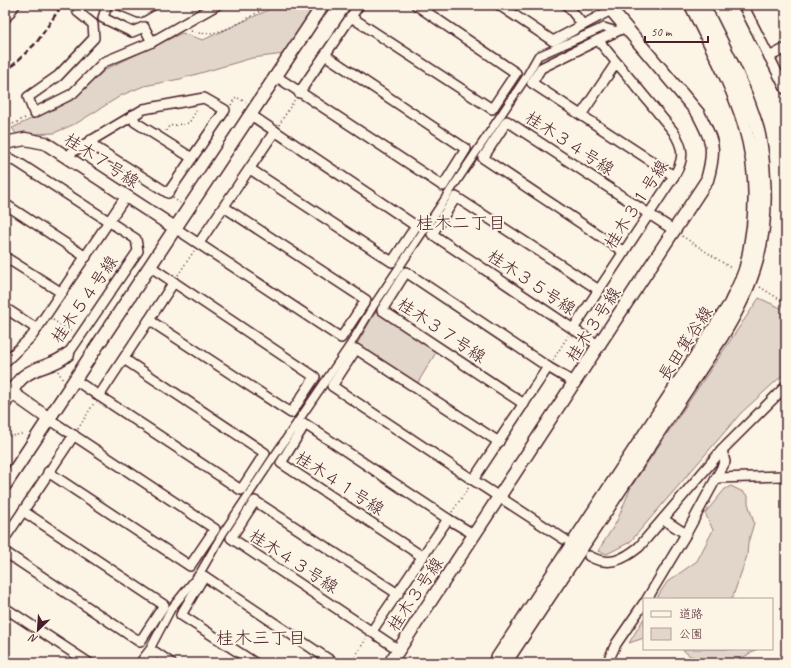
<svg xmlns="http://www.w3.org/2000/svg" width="791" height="668" font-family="Caveat,'Klee One',sans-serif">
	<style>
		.green { fill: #e2d5ca; stroke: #967a7a }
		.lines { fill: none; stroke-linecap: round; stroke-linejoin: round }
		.pedestrian-casing { stroke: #4a1f2b; stroke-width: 10 }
		.minor-casing { stroke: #4a1f2b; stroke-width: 12 }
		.tertiary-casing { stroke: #4a1f2b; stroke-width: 15 }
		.path { stroke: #4a1f2b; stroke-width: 1.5; stroke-dasharray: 1 3; stroke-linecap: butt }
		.pedestrian { stroke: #fcf5e5; stroke-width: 7 }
		.minor { stroke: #fcf5e5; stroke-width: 9 }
		.tertiary { stroke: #fcf5e5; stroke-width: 12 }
		.rail { stroke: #4a1f2b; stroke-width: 2.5; stroke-dasharray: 6 3; stroke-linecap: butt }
		.labels { text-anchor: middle; stroke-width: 4; stroke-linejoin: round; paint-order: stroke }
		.street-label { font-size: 17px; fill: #4a1f2b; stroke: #fcf5e5 }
		.neighbourhood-label { font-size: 18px; fill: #4a1f2b; stroke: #fcf5e5 }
	</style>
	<rect width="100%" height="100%" fill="#fcf5e5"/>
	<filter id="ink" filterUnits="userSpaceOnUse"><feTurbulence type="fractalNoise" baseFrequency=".025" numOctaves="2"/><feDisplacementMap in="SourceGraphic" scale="8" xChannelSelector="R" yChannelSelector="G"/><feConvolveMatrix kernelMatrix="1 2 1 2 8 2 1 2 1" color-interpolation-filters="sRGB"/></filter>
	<g filter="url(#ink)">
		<g class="green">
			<path d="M279,5H315L284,54L252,58L180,79L144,86L122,95L77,123L54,133L17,135L12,128L75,98L106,69L182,33L203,40Z"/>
			<path d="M759,298L781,308L786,304V372L741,413L630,542L607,554L598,551L617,521L631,487Z"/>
			<path d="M376,311L437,351L417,384L357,344Z"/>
			<path d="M731,486L743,492L748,496V503L754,523L748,543L747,556L732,599H656L667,582L697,561L713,530L705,513L725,489Z"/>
			<path d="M644,618V638L629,643Z"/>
			<path d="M682,649H757L734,663H720L690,656Z"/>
		</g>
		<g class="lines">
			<defs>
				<path id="pedestrian" d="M139,663L150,649L171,609L200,573L223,533L273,458L350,345L374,305L525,79L538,56L604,27L617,31"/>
				<g id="minor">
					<path d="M81,5L78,12L93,24L94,38L58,76L28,97L34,113L72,94L104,62L152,42L217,5"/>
					<path d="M107,5L103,18L132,32L144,27L152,42"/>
					<path d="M120,5L139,13L153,5"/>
					<path d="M499,5L553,41L611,10"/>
					<path d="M567,5L583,25"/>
					<path d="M743,5L786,90"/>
					<path d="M351,17L492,109L516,73L416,5"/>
					<path d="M5,19L15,5"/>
					<path d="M598,40L541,68L532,83L674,176"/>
					<path d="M769,57L786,48"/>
					<path d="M277,77L443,186L466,149L325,55"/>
					<path d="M299,93L359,5"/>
					<path d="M133,115L135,122L192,158"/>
					<path d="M581,115L616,63"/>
					<path d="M68,157L72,152L144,109L204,98L225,110L168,193L95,147L91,140"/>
					<path d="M5,160L10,159L19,163L136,239L138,251L68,354"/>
					<path d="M250,169L392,262L416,226L251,115"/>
					<path d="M5,204L86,257"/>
					<path d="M175,228L341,338L366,300L224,207"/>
					<path d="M199,243L275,131"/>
					<path d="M624,252L483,158L507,121L675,231"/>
					<path d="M5,257L62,293"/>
					<path d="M5,308L37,329"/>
					<path d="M149,320L291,413L315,377L151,267"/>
					<path d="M573,329L432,234L456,197L599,290"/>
					<path d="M600,346L573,329L674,176C685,158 684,148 673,131L598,40L626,27"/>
					<path d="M5,362L32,336L126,196"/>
					<path d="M75,380L241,490L265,453L124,359"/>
					<path d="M99,396L174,282"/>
					<path d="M524,404L382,310L406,272L548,367"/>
					<path d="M48,472L190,566L215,529L49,419"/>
					<path d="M716,478L786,476"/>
					<path d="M473,480L332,386L356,349L499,442"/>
					<path d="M686,534L725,462L722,450"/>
					<path d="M5,538L74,435"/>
					<path d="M564,539L473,480L548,367L575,383"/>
					<path d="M5,552L140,642L164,605L23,511"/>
					<path d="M589,556C609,567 623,560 639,547L722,450L786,386"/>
					<path d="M423,557L281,463L305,424L448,519"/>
					<path d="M398,594L255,501L231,538L399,650"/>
					<path d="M647,599L686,534L663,519"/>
					<path d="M5,608L89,663"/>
					<path d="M372,631L448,519L475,535"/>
					<path d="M5,661L8,663"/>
					<path d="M148,663L155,652L171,663"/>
					<path d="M255,663L181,615L204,576L334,663"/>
					<path d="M607,663L616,644L644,603"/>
				</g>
				<g id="tertiary">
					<path d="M5,143L25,139L45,143L175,228"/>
					<path d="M11,392L49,419"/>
					<path d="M5,403C10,395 15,383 23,377C37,365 52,368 68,354"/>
					<path d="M5,485L323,5"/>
					<path d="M390,663L707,180C716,149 713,141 698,113L607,5"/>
					<path d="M494,663L730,304C735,293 741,282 745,270C749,257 751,240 753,226C763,136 728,82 691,5"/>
					<path d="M505,663L721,338C754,285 768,241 764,178C763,161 762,143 757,127C744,84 723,45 703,5"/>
				</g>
			</defs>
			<use href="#pedestrian" class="pedestrian-casing"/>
			<use href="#minor" class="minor-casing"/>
			<use href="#tertiary" class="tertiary-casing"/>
			<g class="path">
				<path d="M191,31C218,41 247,18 270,5"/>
				<path d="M231,105L236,97L247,103"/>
				<path d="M5,113L11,125L27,117"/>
				<path d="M279,125L295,99"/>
				<path d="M166,131L169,126L189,123L198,108"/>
				<path d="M173,198L180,203"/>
				<path d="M682,236L731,268"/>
				<path d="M178,275L194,251"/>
				<path d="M760,287L784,302L786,300"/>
				<path d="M53,320L73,333"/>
				<path d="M553,360L568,336"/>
				<path d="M58,371L63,380"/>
				<path d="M78,429L94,403"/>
				<path d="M5,437L22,434L24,436"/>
				<path d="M452,512L469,487"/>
				<path d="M351,663L366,639"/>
			</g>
			<use href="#pedestrian" class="pedestrian"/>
			<use href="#minor" class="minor"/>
			<use href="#tertiary" class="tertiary"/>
			<path class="rail" d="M5,73L37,42L62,5"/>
		</g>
	</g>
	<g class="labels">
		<g class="street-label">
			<text transform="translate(570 143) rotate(33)" y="6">桂木３４号線</text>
			<text transform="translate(102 160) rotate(33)" y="6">桂木７号線</text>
			<text transform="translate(636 204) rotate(-57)" y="6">桂木３１号線</text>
			<text transform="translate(532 282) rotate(34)" y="6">桂木３５号線</text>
			<text transform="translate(84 299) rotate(-55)" y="6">桂木５４号線</text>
			<text transform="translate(593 324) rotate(-57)" y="6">桂木３号線</text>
			<text transform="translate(442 330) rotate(34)" y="6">桂木３７号線</text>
			<text transform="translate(685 343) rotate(-57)" y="6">長田箕谷線</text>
			<text transform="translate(340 483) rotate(33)" y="6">桂木４１号線</text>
			<text transform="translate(294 561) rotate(33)" y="6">桂木４３号線</text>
			<text transform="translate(415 594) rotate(-56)" y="6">桂木３号線</text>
		</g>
		<g class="neighbourhood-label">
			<text x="461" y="229">桂木二丁目</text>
			<text x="261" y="644">桂木三丁目</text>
		</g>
	</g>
	<rect width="791" height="668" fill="none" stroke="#fcf5e5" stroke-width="20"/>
	<rect x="10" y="10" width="771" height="648" fill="none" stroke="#4a1f2b" stroke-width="1.5" filter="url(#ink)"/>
	<rect x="643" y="598" width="130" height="52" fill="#fcf5e5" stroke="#b59f9b"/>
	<rect x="651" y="611" width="20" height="6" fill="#fcf5e5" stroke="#b59f9b"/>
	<text x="679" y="618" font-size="12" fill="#4a1f2b">道路</text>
	<rect x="651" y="628" width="20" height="12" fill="#e2d5ca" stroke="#b59f9b"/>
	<text x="679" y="638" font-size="12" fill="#4a1f2b">公園</text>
	<g transform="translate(38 630) rotate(205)" stroke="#fcf5e5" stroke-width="3" paint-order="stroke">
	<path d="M0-3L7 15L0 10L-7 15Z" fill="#4a1f2b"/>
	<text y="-6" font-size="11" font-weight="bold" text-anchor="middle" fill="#4a1f2b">N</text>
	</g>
	<path d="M645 36v6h63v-6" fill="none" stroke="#4a1f2b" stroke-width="2"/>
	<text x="651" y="36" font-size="12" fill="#4a1f2b" stroke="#fcf5e5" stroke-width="3" paint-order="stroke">50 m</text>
</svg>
